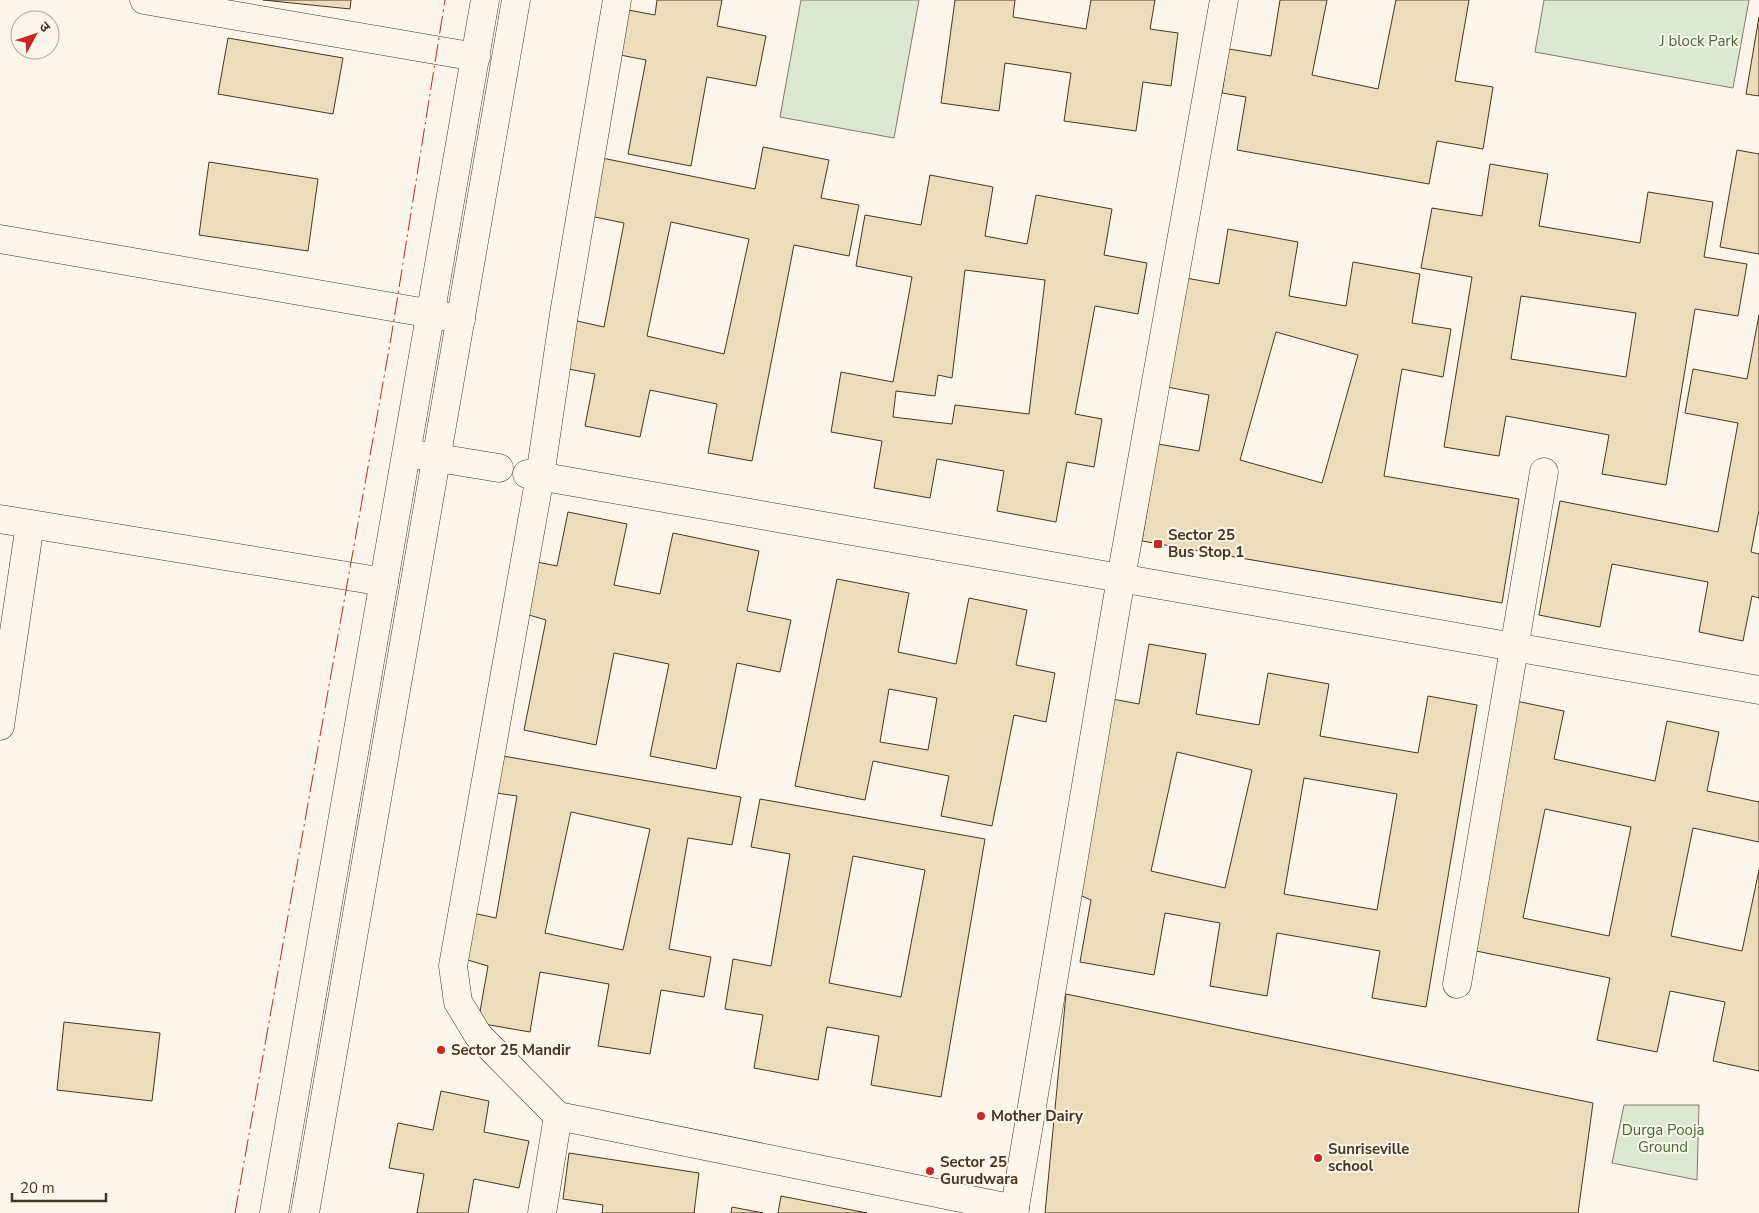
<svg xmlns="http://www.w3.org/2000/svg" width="1759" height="1213" font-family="'Nunito Sans','Noto Sans Devanagari',sans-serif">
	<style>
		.green { fill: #dce7d0; stroke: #887966 }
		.building { fill: #ecdcbc; stroke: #4a3520; fill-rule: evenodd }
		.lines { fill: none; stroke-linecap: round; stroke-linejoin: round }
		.street-casing { stroke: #4a3520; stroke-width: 29 }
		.secondary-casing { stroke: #4a3520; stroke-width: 29 }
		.street { stroke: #fbf6e9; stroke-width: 28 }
		.secondary { stroke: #fbf6e9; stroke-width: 28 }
		.power { stroke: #c62828; stroke-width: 1; stroke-dasharray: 18 4 2.5 4; stroke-linecap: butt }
		.poi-dot { fill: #c62828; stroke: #fbf6e9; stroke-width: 2 }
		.labels { text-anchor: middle; stroke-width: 4; stroke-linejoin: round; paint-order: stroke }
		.park-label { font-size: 15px; fill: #436837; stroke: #fbf6e9 }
		.poi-label { font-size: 15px; font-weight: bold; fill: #4a3520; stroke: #fbf6e9; text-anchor: start }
	</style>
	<rect width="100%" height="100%" fill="#fbf6e9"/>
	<g class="green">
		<path d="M801,0H919L894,138L780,117Z"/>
		<path d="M1544,0H1749L1733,88L1535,52Z"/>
		<path d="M1624,1105H1699L1697,1180L1612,1163Z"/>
	</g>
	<g class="building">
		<path d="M263,0H351L350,9Z"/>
		<path d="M657,0H722L717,26L766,36L756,86L707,77L691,166L628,154L646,60L615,54L623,9L655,15Z"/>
		<path d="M955,0H1015L1013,17L1086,29L1091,0H1155L1150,29L1178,33L1171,86L1143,82L1136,131L1064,121L1071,73L1005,63L999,111L941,103Z"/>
		<path d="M1280,0H1327L1312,75L1378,89L1396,0H1469L1455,81L1493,87L1483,149L1437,141L1429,184L1237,150L1246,97L1222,93L1229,49L1271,56Z"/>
		<path d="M1759,17V96L1746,94Z"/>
		<path d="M228,38L343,58L333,114L218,94Z"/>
		<path d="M763,147L829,160L821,198L859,205L849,256L794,245L752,461L708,453L717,404L650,390L640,437L585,426L595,374L558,367L568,319L604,327L624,223L590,216L602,158L755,189ZM671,222L749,239L724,354L647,336Z"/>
		<path d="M1737,150L1759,154V254L1720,247Z"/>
		<path d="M209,162L318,179L308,251L199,235Z"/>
		<path d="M1490,164L1548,174L1539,226L1640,243L1648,192L1713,202L1704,257L1747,264L1738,316L1695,309L1666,485L1602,474L1609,435L1506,416L1499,456L1444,447L1472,277L1421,268L1432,208L1482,216ZM1521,296L1636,313L1626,377L1511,359Z"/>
		<path d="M930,175L993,187L985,236L1027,244L1036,195L1112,209L1104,255L1147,263L1138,314L1095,306L1075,414L1102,419L1094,467L1067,462L1056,522L997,511L1004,471L937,459L930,498L874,488L882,441L831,432L841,372L893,382L912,277L856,266L865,215L921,225ZM965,270L1045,280L1029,414L955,405L952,424L893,417L896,391L935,396L938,375L952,378Z"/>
		<path d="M1228,229L1298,242L1289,296L1346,306L1353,262L1420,274L1412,323L1451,329L1443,377L1402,369L1384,476L1519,499L1502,603L1142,541L1158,444L1199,451L1209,395L1167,387L1186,278L1219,284ZM1276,332L1358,355L1322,483L1240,460Z"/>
		<path d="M1759,315V510L1751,552L1759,554V598L1752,596L1743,641L1699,632L1708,582L1612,564L1600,627L1539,615L1560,501L1718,532L1738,423L1685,413L1693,369L1747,379Z"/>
		<path d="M568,512L627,524L614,585L660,594L673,533L759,551L747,611L791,620L780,672L737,663L716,769L650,756L669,664L614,653L596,745L524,730L546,620L522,613L532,561L557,566Z"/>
		<path d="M837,579L909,593L898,652L956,664L969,598L1027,610L1016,665L1055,673L1046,722L1014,715L992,826L941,816L949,776L873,761L865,800L795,786ZM889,689L937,698L928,750L880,742Z"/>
		<path d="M1149,644L1206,654L1196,714L1259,725L1268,673L1329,684L1320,736L1418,753L1428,696L1477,705L1426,1007L1372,998L1380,951L1277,933L1267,996L1210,986L1220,923L1165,913L1154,975L1080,962L1091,900L1075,893L1107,698L1139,704ZM1177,752L1252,770L1225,888L1151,871ZM1304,778L1397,794L1377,910L1284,894Z"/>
		<path d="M1516,701L1564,711L1554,759L1655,781L1667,721L1719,732L1707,791L1759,802V842L1693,828L1671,936L1742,951L1759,870V1071L1713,1061L1725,1002L1670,991L1657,1052L1597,1040L1610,978L1466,949ZM1545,809L1631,827L1609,936L1523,918Z"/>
		<path d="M497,755L741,797L732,845L688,838L669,949L711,957L704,997L661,990L650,1054L598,1046L609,984L540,972L530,1032L478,1023L488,966L461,958L468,912L496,918L517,796L496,793ZM571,812L650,829L623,950L545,933Z"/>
		<path d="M760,799L985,839L941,1097L871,1085L879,1036L827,1027L818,1080L754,1068L763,1015L725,1009L733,959L771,966L790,854L751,847ZM853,856L925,870L901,997L829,983Z"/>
		<path d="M1066,994L1593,1103L1578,1213H1045Z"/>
		<path d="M64,1022L160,1033L152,1101L57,1090Z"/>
		<path d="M441,1091L489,1101L484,1132L529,1141L519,1188L474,1179L468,1213H417L424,1174L389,1168L398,1123L433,1130Z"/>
		<path d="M569,1153L699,1173L694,1213H602L603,1205L563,1199Z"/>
		<path d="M781,1196L867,1213H778Z"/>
		<path d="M732,1207L763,1213H731Z"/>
	</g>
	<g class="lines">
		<defs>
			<g id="street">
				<path d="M144,0L476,57"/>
				<path d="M617,0L564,314L540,476L453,966L458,1002L478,1035L558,1116L1015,1209"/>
				<path d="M0,239L461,319"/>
				<path d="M407,453L499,468"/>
				<path d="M527,474L1759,690"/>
				<path d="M0,519L384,582"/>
				<path d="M0,726L30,524"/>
				<path d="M1457,984L1544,472"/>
				<path d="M542,1213L558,1116"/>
				<path d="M1014,1213L1121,578L1224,0"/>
			</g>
			<g id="secondary">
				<path d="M274,1213L485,0"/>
				<path d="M305,1213L516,0"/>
			</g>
		</defs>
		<use href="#street" class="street-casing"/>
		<use href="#secondary" class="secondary-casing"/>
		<use href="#street" class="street"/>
		<use href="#secondary" class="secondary"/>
		<path class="power" d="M235,1213L391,338L445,0"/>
	</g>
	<g class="poi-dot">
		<rect x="1153" y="539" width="10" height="10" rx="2.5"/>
		<circle cx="441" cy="1050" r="5"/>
		<circle cx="981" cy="1116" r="5"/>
		<circle cx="1318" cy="1158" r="5"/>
		<circle cx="930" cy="1171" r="5"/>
	</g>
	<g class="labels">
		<g class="park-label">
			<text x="1699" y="46">J block Park</text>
			<text x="1663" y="1135">Durga Pooja<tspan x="1663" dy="17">Ground</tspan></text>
		</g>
		<g class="poi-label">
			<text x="1168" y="540">Sector 25<tspan x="1168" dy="17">Bus Stop 1</tspan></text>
			<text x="451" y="1055">Sector 25 Mandir</text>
			<text x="991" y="1121">Mother Dairy</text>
			<text x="1328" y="1154">Sunriseville<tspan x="1328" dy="17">school</tspan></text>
			<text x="940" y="1167">Sector 25<tspan x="940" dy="17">Gurudwara</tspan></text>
		</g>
	</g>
	<g transform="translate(35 35) rotate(50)"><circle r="24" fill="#fbf6e9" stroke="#b4a999"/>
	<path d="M0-4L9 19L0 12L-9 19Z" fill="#c62828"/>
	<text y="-8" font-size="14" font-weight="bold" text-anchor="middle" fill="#4a3520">उ</text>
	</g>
	<path d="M12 1193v8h94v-8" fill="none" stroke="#4a3520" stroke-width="2.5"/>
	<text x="20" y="1193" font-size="15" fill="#4a3520" stroke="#fbf6e9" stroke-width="4" paint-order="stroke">20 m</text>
</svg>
